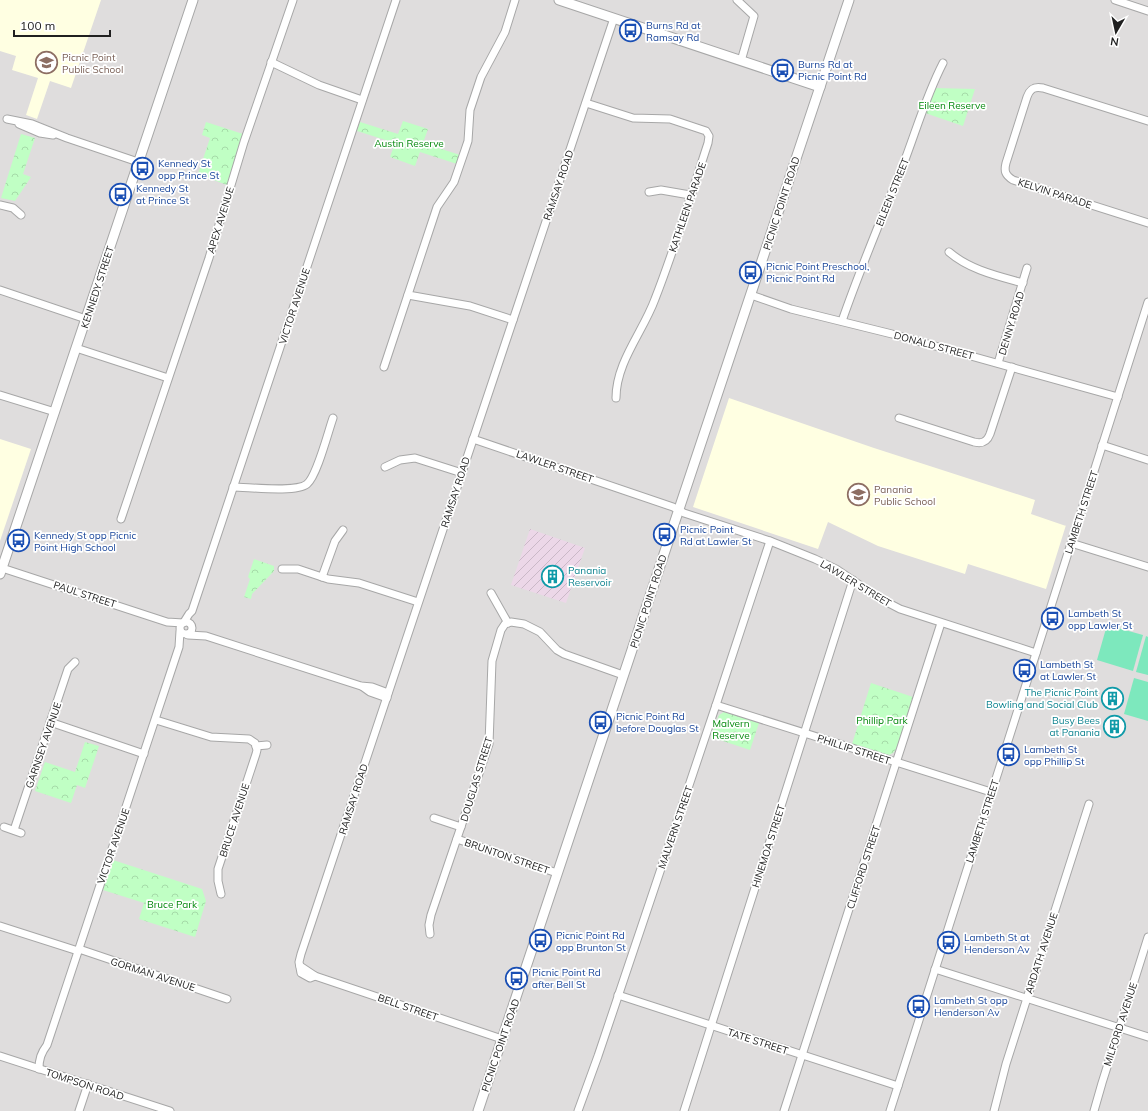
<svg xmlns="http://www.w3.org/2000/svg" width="1148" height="1111" font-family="Mulish,sans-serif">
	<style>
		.residential { fill: #dfdddd }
		.industrial { fill: url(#industrial-furrows) }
		.education { fill: #ffffe2 }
		.park { fill: url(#park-crowns) }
		.pitch { fill: #7de8bd }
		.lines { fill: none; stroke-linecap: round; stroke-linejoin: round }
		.minor-casing { stroke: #a7a7a7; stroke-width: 9 }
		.tertiary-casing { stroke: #a7a7a7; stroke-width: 11 }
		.minor { stroke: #fff; stroke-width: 7 }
		.tertiary { stroke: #fff; stroke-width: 9 }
		.labels { text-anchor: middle; stroke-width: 3.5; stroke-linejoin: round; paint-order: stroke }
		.transit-label { font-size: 10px; fill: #164399; stroke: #fff; text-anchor: start }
		.education-label { font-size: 10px; fill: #785e54; stroke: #fff; text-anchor: start }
		.park-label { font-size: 10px; fill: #01870a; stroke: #fff }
		.street-label { font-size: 10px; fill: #202020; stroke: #fff }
		.culture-label { font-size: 10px; fill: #0d838f; stroke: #fff; text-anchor: end }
	</style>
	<defs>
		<pattern id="industrial-furrows" width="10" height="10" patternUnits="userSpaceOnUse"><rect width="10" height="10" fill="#ecd7e8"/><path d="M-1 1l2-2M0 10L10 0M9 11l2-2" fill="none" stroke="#cab8c7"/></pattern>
		<pattern id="park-crowns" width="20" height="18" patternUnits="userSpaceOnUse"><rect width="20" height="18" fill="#c0ffc4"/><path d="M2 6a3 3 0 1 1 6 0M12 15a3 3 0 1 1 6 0" fill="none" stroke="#a5daa8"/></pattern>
	</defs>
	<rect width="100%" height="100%" fill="#f2eee6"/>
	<rect class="residential" x="0" y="0" width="1148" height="1111"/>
	<path class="industrial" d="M530,529L585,548L566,603L511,585Z"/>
	<g class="education">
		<path d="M0,0H101L71,88L50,81L37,119L26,115L38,78L12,70L16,56L0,51Z"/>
		<path d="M729,398L874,448L1035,500L1031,514L1066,526V525L1046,589L968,564L965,574L878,546L828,522L818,549L693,507Z"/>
		<path d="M0,439L31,449L0,541Z"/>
	</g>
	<g class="park">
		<path d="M934,88L975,89L963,126L925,113Z"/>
		<path d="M403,121L428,129L423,143L460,155L457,164L420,152L415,166L390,157L395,143L357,131L360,122L398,134Z"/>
		<path d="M206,122L243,134L227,185L198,174L210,138L202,135Z"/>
		<path d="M21,134L35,138L23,174L31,177L15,201L1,198Z"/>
		<path d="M254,559L274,566V571L252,594L251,599L244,597L250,579L248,577Z"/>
		<path d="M871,683L913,697L897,748L893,753L889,755L852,744Z"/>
		<path d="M724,712L759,723L750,750L711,737L719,715Z"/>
		<path d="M85,742L99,746L85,788L77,785L71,803L35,791L45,762L75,772Z"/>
		<path d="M113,860L202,889L206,901L195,937L139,919L144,903L103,890Z"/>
	</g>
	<g class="pitch">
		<path d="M1107,625L1143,635L1133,671L1097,660Z"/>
		<path d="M1146,636L1148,637V675L1136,672Z"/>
		<path d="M1134,678L1148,682V721L1124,714Z"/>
	</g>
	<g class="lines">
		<defs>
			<g id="minor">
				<path d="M737,0L754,16L741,61"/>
				<path d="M1115,0L1148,11"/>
				<path d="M271,62L319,85L362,100"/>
				<path d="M586,103L633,118L670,119L706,131L709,136L708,143C691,195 675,248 655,299C643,332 616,362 616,398"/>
				<path d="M7,119L32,124L67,138L138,162"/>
				<path d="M1148,121L1043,88C1034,86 1030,89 1027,97L1006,163C1004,171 1005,175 1013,180L1148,223"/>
				<path d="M19,124L40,133L53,135"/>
				<path d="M649,192L661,190L690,195"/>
				<path d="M0,205L13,208L21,215"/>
				<path d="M949,252C970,270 998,276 1023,283"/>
				<path d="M0,290L86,319"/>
				<path d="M408,295L470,306L513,320"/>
				<path d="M751,295L791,309L892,334L1118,397"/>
				<path d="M842,321C860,269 882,217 903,165C916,131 926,96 943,63"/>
				<path d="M76,348L168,378"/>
				<path d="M998,363L1027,268"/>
				<path d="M384,367L437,207L454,182L465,150L468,141L470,110L481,77L505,32L515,0"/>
				<path d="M0,395L55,412"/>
				<path d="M899,418L974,442C982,444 987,442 990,434L1012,367"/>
				<path d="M473,439L673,507L684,513L770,541L815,559L836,569L879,598L900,609L1036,653"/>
				<path d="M1102,445L1148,460"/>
				<path d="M385,467L400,460L415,458L462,473"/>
				<path d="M233,487C248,487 296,493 307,484C317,476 328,432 333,418"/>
				<path d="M121,519L209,258L244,142L293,0"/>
				<path d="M1071,543L1148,567"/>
				<path d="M2,568L167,622L183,623"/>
				<path d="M282,569H298L328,579L359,583L418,602"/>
				<path d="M322,577L335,541L343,530"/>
				<path d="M491,593L508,623"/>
				<circle cx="186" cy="628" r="6"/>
				<path d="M184,622L189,614L192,611L396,0"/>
				<path d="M188,635L206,636L361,686L372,687L388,693"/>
				<path d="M363,687L370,692L387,698"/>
				<path d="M716,705L991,792"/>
				<path d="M156,720L211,737L249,739L255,743L257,750L256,754L218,869V881L221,894"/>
				<path d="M50,722L144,754"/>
				<path d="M256,746L267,745"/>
				<path d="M434,818L461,827"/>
				<path d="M4,827L21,833"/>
				<path d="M14,830L68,669L75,662"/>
				<path d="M457,839L557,873"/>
				<path d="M0,926L78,951"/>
				<path d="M430,934L429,925L431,915L489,744L492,661L501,630L505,624L511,622L524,624L540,632L557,650L564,654L623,675"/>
				<path d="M79,949L227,999"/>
				<path d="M300,966L315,976L502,1039"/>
				<path d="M935,969L1148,1037"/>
				<path d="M315,976L310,978L301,973L299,962L301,954L614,18"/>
				<path d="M618,995L898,1086"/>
				<path d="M0,1056L170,1111"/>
				<path d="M39,1069C39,1059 41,1053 47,1045L179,647L180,631"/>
				<path d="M79,1111L88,1084"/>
				<path d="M578,1111L598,1056L716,705L770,541"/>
				<path d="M684,1111L853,580"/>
				<path d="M784,1111L941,623"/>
				<path d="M890,1111L1148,302"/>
				<path d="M994,1111L1006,1064L1089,804"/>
				<path d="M1094,1111L1102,1083L1148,937"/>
			</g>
			<g id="tertiary">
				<path d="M559,0L820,87"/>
				<path d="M0,574L193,0"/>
				<path d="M478,1111L849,0"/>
			</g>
		</defs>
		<use href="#minor" class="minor-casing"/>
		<use href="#tertiary" class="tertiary-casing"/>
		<use href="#minor" class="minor"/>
		<use href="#tertiary" class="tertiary"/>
	</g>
	<defs>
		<symbol id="bus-ring" viewBox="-11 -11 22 22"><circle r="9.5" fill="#fff" stroke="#1a4fb4" stroke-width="1.5"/><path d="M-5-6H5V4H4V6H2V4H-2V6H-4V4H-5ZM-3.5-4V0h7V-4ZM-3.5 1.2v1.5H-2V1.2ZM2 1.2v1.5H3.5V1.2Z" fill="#1a4fb4"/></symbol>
		<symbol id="school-ring" viewBox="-11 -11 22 22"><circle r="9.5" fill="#fff" stroke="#8d6e63" stroke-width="1.5"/><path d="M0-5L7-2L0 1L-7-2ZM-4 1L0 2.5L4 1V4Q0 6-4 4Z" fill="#8d6e63"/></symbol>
		<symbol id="building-ring" viewBox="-11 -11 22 22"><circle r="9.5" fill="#fff" stroke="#0f9aa8" stroke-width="1.5"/><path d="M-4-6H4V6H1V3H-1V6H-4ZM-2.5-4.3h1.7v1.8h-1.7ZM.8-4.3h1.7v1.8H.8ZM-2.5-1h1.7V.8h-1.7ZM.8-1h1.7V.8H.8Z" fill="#0f9aa8"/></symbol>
	</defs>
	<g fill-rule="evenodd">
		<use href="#bus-ring" x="618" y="18" width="25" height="25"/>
		<use href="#school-ring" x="34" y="50" width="25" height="25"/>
		<use href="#bus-ring" x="770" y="58" width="25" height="25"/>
		<use href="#bus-ring" x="130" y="156" width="25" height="25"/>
		<use href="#bus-ring" x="108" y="182" width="25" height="25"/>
		<use href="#bus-ring" x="738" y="260" width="25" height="25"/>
		<use href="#school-ring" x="846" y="482" width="25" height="25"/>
		<use href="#bus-ring" x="652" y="522" width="25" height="25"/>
		<use href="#bus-ring" x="6" y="528" width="25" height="25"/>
		<use href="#building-ring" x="540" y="564" width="25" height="25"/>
		<use href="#bus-ring" x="1040" y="606" width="25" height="25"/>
		<use href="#bus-ring" x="1012" y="658" width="25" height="25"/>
		<use href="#building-ring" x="1100" y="686" width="25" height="25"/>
		<use href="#bus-ring" x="588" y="710" width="25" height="25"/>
		<use href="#building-ring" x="1102" y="714" width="25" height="25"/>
		<use href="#bus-ring" x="996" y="742" width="25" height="25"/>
		<use href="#bus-ring" x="528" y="928" width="25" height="25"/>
		<use href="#bus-ring" x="936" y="930" width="25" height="25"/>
		<use href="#bus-ring" x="504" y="966" width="25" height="25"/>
		<use href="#bus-ring" x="906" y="994" width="25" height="25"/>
	</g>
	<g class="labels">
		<g class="transit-label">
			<text x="646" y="29">Burns Rd at<tspan x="646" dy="12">Ramsay Rd</tspan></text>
			<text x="798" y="68">Burns Rd at<tspan x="798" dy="12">Picnic Point Rd</tspan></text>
			<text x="158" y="167">Kennedy St<tspan x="158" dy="12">opp Prince St</tspan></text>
			<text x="136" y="192">Kennedy St<tspan x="136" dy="12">at Prince St</tspan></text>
			<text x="766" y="270">Picnic Point Preschool,<tspan x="766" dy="12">Picnic Point Rd</tspan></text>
			<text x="680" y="533">Picnic Point<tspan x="680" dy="12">Rd at Lawler St</tspan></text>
			<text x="34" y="539">Kennedy St opp Picnic<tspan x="34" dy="12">Point High School</tspan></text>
			<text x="1068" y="617">Lambeth St<tspan x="1068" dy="12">opp Lawler St</tspan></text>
			<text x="1040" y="668">Lambeth St<tspan x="1040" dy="12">at Lawler St</tspan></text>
			<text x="616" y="720">Picnic Point Rd<tspan x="616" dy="12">before Douglas St</tspan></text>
			<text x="1024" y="753">Lambeth St<tspan x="1024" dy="12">opp Phillip St</tspan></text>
			<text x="556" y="939">Picnic Point Rd<tspan x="556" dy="12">opp Brunton St</tspan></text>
			<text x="964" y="941">Lambeth St at<tspan x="964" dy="12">Henderson Av</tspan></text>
			<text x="532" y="976">Picnic Point Rd<tspan x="532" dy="12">after Bell St</tspan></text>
			<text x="934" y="1004">Lambeth St opp<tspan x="934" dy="12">Henderson Av</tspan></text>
		</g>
		<g class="education-label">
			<text x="62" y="61">Picnic Point<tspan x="62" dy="12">Public School</tspan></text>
			<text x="874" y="493">Panania<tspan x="874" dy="12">Public School</tspan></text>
		</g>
		<g class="park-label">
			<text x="952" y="109">Eileen Reserve</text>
			<text x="409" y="147">Austin Reserve</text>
			<text x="882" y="724">Phillip Park</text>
			<text x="731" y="727">Malvern<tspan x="731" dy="12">Reserve</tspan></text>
			<text x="172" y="908">Bruce Park</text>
		</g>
		<g class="street-label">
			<text transform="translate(558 185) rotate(-71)" y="4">RAMSAY ROAD</text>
			<text transform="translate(892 192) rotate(-68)" y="4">EILEEN STREET</text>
			<text transform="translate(1055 193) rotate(18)" y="4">KELVIN PARADE</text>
			<text transform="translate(781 203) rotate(-72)" y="4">PICNIC POINT ROAD</text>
			<text transform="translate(687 207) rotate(-71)" y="4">KATHLEEN PARADE</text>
			<text transform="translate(220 220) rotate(-73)" y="4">APEX AVENUE</text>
			<text transform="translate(97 287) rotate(-72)" y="4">KENNEDY STREET</text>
			<text transform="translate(294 306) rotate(-72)" y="4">VICTOR AVENUE</text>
			<text transform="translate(1011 323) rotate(-73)" y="4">DENNY ROAD</text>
			<text transform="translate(934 345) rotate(15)" y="4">DONALD STREET</text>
			<text transform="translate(555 466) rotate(19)" y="4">LAWLER STREET</text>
			<text transform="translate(455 492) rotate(-72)" y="4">RAMSAY ROAD</text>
			<text transform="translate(1081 512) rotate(-72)" y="4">LAMBETH STREET</text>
			<text transform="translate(856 583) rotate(31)" y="4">LAWLER STREET</text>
			<text transform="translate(85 594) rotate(18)" y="4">PAUL STREET</text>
			<text transform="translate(648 601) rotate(-72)" y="4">PICNIC POINT ROAD</text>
			<text transform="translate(43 745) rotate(-71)" y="4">GARNSEY AVENUE</text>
			<text transform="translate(854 749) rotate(18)" y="4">PHILLIP STREET</text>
			<text transform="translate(476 779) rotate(-73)" y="4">DOUGLAS STREET</text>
			<text transform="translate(353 799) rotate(-72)" y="4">RAMSAY ROAD</text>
			<text transform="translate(234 820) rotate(-72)" y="4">BRUCE AVENUE</text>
			<text transform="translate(982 821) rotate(-72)" y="4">LAMBETH STREET</text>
			<text transform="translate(675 827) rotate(-71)" y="4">MALVERN STREET</text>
			<text transform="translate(113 846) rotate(-71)" y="4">VICTOR AVENUE</text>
			<text transform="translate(768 846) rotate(-72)" y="4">HINEMOA STREET</text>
			<text transform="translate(507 856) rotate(19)" y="4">BRUNTON STREET</text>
			<text transform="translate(863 867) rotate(-72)" y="4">CLIFFORD STREET</text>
			<text transform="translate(1041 953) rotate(-72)" y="4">ARDATH AVENUE</text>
			<text transform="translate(153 974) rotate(18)" y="4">GORMAN AVENUE</text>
			<text transform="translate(408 1007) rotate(19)" y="4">BELL STREET</text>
			<text transform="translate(1120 1024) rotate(-72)" y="4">MILFORD AVENUE</text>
			<text transform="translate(758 1041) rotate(18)" y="4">TATE STREET</text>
			<text transform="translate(500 1045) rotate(-71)" y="4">PICNIC POINT ROAD</text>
			<text transform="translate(85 1084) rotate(18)" y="4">TOMPSON ROAD</text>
		</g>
		<g class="culture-label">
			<text x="568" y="574" text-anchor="start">Panania<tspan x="568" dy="12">Reservoir</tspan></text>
			<text x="1098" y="696">The Picnic Point<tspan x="1098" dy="12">Bowling and Social Club</tspan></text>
			<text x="1100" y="724">Busy Bees<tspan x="1100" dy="12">at Panania</tspan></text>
		</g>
	</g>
	<g transform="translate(1116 32) rotate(189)" stroke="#ffffff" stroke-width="3" paint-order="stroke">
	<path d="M0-3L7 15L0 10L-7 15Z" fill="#202020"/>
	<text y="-6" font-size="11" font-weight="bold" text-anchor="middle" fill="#202020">N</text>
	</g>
	<path d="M14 30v6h96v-6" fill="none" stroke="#202020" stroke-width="2"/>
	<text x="20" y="30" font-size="12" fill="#202020" stroke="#ffffff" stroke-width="3" paint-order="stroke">100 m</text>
</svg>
